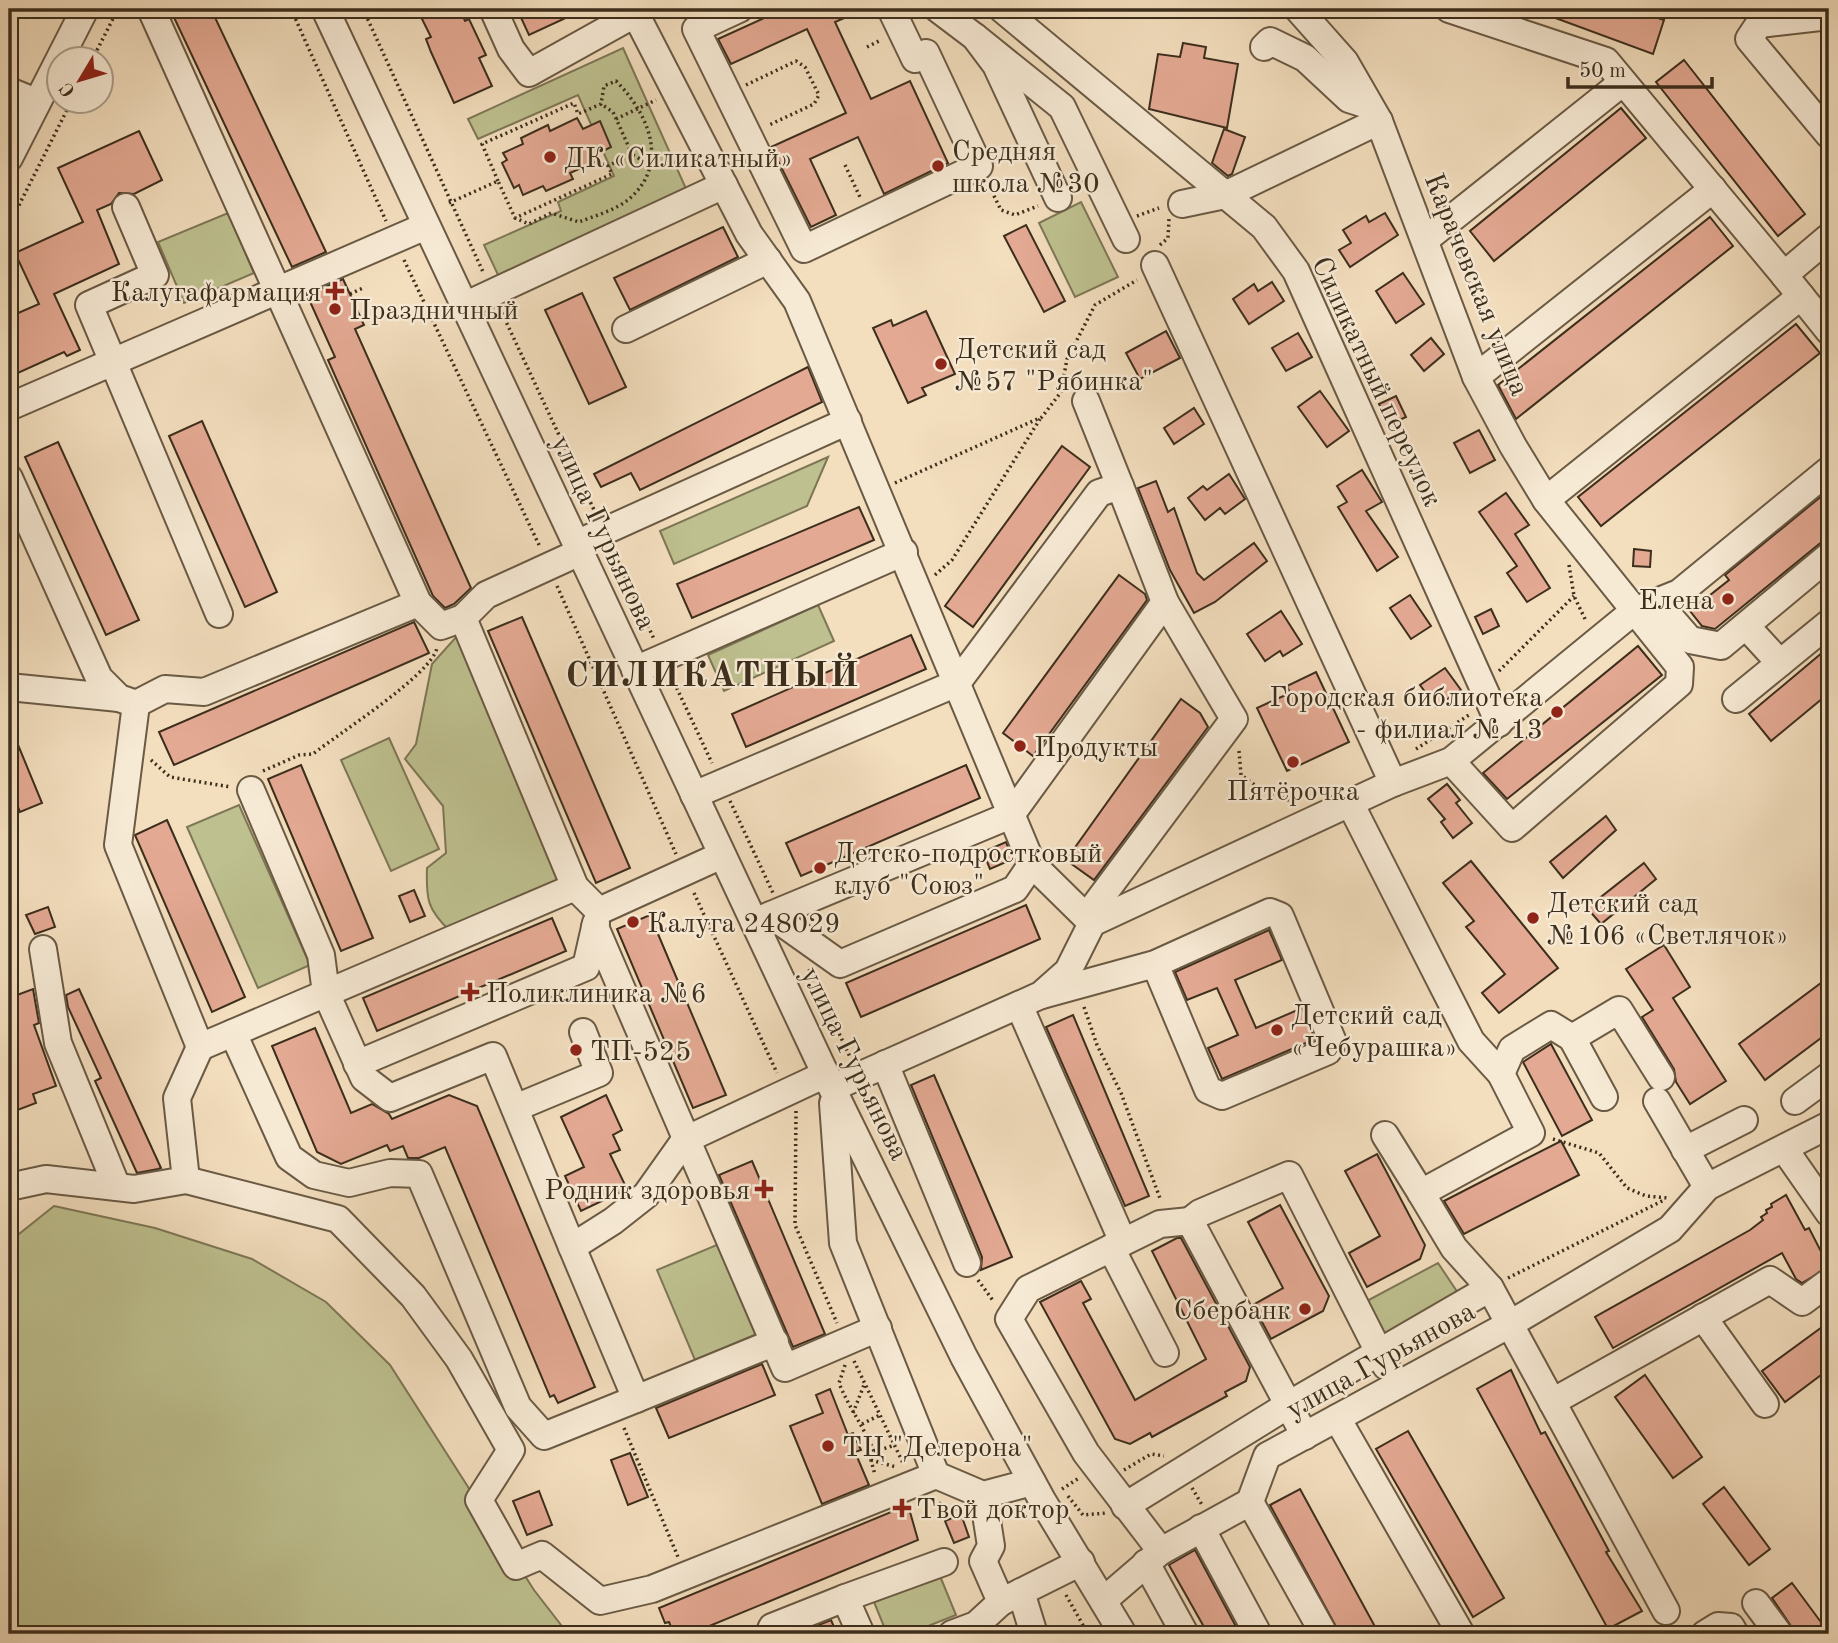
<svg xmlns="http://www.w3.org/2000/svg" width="1838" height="1643" font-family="'Old Standard TT',serif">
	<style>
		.green { fill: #bec08f; stroke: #7d7756; stroke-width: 2 }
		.building { fill: #e4a993; stroke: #3c2e1c; stroke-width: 2 }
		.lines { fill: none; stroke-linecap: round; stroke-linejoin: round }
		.minor-casing { stroke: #6a5a44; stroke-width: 30 }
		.path { stroke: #3c2e1c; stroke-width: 3.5; stroke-dasharray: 2 3.5; stroke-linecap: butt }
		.minor { stroke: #f7ead5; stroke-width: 26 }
		.poi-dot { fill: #8f2418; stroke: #f7ead5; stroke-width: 2.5 }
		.labels { text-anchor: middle; stroke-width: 5; stroke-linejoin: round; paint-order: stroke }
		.poi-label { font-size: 28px; fill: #3c2e1c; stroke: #f7ead5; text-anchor: start }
		.street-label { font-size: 28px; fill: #3c2e1c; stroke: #f7ead5 }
		.district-label { font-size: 35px; font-weight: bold; letter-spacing: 2px; fill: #3c2e1c; stroke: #f7ead5 }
	</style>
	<rect width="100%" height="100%" fill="#f3debe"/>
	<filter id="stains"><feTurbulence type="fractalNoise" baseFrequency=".00286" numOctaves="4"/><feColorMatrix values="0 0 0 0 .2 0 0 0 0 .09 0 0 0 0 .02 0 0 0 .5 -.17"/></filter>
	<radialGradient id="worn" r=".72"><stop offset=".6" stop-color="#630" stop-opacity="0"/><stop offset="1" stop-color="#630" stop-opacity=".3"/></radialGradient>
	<g class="green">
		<path d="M623,48L687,191L499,277L484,245L561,211L558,202L614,176L578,95L478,139L468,119Z"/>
		<path d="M1081,202L1118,277L1075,297L1039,223Z"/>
		<path d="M228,213L254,273L184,303L158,242Z"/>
		<path d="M828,457L807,506L674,564L660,531Z"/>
		<path d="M818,605L834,641L724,691L708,655Z"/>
		<path d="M457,636L562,885L450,931C427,909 426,899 427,868L446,853L443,806L405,759L416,744L432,664Z"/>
		<path d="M389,738L439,849L391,871L341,760Z"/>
		<path d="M239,805L310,965L258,988L187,827Z"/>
		<path d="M54,1206L155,1228L252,1259L326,1302L390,1365L534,1590L568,1634H9V1242Z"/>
		<path d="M719,1244L757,1334L695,1360L657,1270Z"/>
		<path d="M1438,1263L1460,1296L1371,1351L1350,1310Z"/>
		<path d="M940,1576L956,1615L908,1634H887L874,1602Z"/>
	</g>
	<g class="building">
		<path d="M170,9H211L326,252L292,267Z"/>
		<path d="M417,9H460L465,21L469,19L486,55L479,58L492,86L454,103L431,52L426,39L431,37Z"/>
		<path d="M517,9H585L529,35Z"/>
		<path d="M784,9H865L835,22L871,99L910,81L948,163L884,194L858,137L810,159L836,215L811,227L771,147L846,113L807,29L731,64L718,39Z"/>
		<path d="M1531,9H1632L1664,20L1653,54Z"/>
		<path d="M1183,43L1206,47L1204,58L1238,64L1227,128L1149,109L1158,54L1180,57Z"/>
		<path d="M1684,60L1805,214L1778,236L1656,82Z"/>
		<path d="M1621,108L1646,138L1494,261L1470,231Z"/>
		<path d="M577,118L583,129L600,121L611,147L595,155L597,161L570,173L573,179L546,191L543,186L523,195L519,185L514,188L502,163L507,160L503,153L523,144L521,138L548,125L550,131Z"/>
		<path d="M1224,129L1245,137L1232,174L1228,176L1212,163Z"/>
		<path d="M139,131L162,180L134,194L119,193L111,204L97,210L119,264L54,294L80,350L67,356L64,352L9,377V317L39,304L15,253L83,222L58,168Z"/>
		<path d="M1385,213L1398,235L1350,267L1339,250L1351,243L1343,230L1366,216L1369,222Z"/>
		<path d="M1710,217L1733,246L1516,419L1498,385Z"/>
		<path d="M1026,225L1065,301L1044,312L1004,236Z"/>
		<path d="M723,227L738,257L630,310L614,278Z"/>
		<path d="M1403,273L1424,304L1396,323L1376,291Z"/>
		<path d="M343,279L364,325L355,329L471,588L454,604L445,608L433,596L328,360L335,357L307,295Z"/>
		<path d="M1272,282L1284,301L1249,324L1233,299L1254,284L1258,291Z"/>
		<path d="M582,293L626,387L589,404L545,310Z"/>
		<path d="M926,311L955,374L922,388L926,395L908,403L873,328L891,320L893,326Z"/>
		<path d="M1796,324L1820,353L1601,526L1578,497Z"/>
		<path d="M1166,331L1180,358L1140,379L1126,353Z"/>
		<path d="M1298,333L1312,357L1286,371L1272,348Z"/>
		<path d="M1431,338L1444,354L1424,371L1411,355Z"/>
		<path d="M808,367L822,402L640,490L631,473L601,487L594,474Z"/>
		<path d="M1320,391L1349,431L1327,447L1298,407Z"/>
		<path d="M1396,396L1406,417L1389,425L1379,404Z"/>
		<path d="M1194,408L1204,424L1174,444L1164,428Z"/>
		<path d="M202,421L277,592L245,607L169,436Z"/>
		<path d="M1479,430L1495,460L1470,473L1454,443Z"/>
		<path d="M58,442L139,620L106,635L25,457Z"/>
		<path d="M1062,446L1090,467L973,627L945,606Z"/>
		<path d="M1362,470L1382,502L1366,511L1398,557L1377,571L1338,507L1347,502L1337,486Z"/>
		<path d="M1229,474L1245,499L1225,514L1220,508L1205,520L1188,498L1203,486L1207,490Z"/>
		<path d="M1156,481L1168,512L1174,508L1197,573L1204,580L1254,543L1267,561L1215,602L1194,613L1170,570L1138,488Z"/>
		<path d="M1829,490V536L1715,629L1702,626L1690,611L1729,580L1725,575Z"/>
		<path d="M1506,493L1529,525L1515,534L1550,588L1527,602L1507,573L1517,566L1479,512Z"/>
		<path d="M859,507L874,540L692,618L677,584Z"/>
		<path d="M1634,549L1651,551L1650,567L1633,566Z"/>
		<path d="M1119,575L1145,594L1147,600L1033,756L1003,733Z"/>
		<path d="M1410,595L1431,626L1411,639L1390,608Z"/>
		<path d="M1491,609L1499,626L1483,634L1475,617Z"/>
		<path d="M1281,611L1302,644L1283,656L1280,651L1265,661L1247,634Z"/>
		<path d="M522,617L630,868L596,883L488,631Z"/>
		<path d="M414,622L429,653L174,765L159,732Z"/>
		<path d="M911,635L926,669L746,747L732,714Z"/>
		<path d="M1638,646L1662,675L1507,799L1483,773Z"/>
		<path d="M1829,647V693L1771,741L1749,714Z"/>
		<path d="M1445,668L1461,690L1436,707L1420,685Z"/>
		<path d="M1316,672L1349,742L1287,771L1257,708L1290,693L1287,686Z"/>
		<path d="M1181,699L1200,713L1208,727L1094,880L1066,860Z"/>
		<path d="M9,723L42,803L20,812L9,784Z"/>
		<path d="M301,765L373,938L341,951L268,779Z"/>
		<path d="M966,765L980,798L801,876L786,843Z"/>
		<path d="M1447,784L1460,800L1456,803L1472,823L1453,838L1441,822L1445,819L1428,799Z"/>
		<path d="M1606,816L1616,830L1563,878L1550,862Z"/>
		<path d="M167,820L245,997L212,1012L135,835Z"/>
		<path d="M1006,842L1013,859L990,869L983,852Z"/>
		<path d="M1471,861L1558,968L1499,1013L1482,993L1505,974L1466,927L1474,921L1443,883Z"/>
		<path d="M1644,863L1656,879L1601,924L1587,908Z"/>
		<path d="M414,890L425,916L410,922L399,896Z"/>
		<path d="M1026,905L1040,939L861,1017L846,983Z"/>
		<path d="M48,907L55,927L35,934L26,915Z"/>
		<path d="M650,915L726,1095L693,1108L617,929Z"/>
		<path d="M552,918L566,951L377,1031L363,998Z"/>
		<path d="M1269,930L1282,960L1235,980L1256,1028L1302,1008L1315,1039L1222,1079L1208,1048L1238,1035L1217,988L1187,1000L1175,972Z"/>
		<path d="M1664,945L1690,987L1673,998L1726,1081L1690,1104L1676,1082L1674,1069L1642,1017L1653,1010L1626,969Z"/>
		<path d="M1821,983L1829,994V1032L1765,1080L1739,1044Z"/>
		<path d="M33,989L39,1023L34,1025L56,1086L33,1094L36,1103L15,1111L9,1094V998Z"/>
		<path d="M79,989L161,1168L158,1169L137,1173L95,1081L101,1078L68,1007L66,995Z"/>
		<path d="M1073,1015L1149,1196L1125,1206L1046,1027Z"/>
		<path d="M315,1028L351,1113L372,1104L389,1114L392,1119L449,1095L477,1106L595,1387L558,1403L554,1395L550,1397L445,1147L419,1158H408L403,1146L390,1151L387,1145L341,1164L317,1152L272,1046Z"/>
		<path d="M1551,1044L1592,1120L1562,1136L1523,1062Z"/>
		<path d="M934,1075L1012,1257L981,1270L982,1257L911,1085Z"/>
		<path d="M606,1095L622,1130L613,1135L620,1150L610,1154L627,1189L581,1211L565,1176L584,1167L561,1117Z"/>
		<path d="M1561,1141L1579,1175L1464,1234L1444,1201Z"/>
		<path d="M1377,1154L1425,1245L1420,1259L1367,1287L1349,1253L1380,1236L1345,1171Z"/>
		<path d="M752,1161L825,1334L793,1347L719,1175Z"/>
		<path d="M1786,1195L1805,1230L1809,1228L1829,1267L1802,1283L1796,1279L1782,1253L1613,1348L1595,1317L1750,1230L1763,1220L1761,1217L1767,1213L1766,1210L1772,1207L1771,1204Z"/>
		<path d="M1280,1205L1329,1296L1323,1311L1271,1339L1253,1305L1283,1288L1248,1222Z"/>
		<path d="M1177,1238H1181L1250,1367L1246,1381L1225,1392L1227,1396L1152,1437L1150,1433L1130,1444L1115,1439L1040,1302L1081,1281L1091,1299L1083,1303L1135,1400L1206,1359L1152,1251Z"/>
		<path d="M1829,1322V1369L1785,1402L1762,1371Z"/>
		<path d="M762,1364L775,1395L669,1438L656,1408Z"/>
		<path d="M1511,1370L1541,1434L1545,1432L1609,1551L1606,1552L1642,1611L1608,1629L1477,1389Z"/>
		<path d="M1645,1375L1702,1457L1673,1478L1615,1397Z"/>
		<path d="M830,1389L848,1435L853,1433L861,1450L855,1452L869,1485L822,1504L790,1426L823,1413L816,1395Z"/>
		<path d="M1408,1431L1504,1598L1473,1617L1376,1449Z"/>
		<path d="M630,1453L648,1497L628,1505L611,1460Z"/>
		<path d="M1724,1487L1770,1549L1749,1565L1703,1504Z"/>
		<path d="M1300,1489L1379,1634H1340L1270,1505Z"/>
		<path d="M539,1491L552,1525L527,1535L513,1501Z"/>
		<path d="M908,1505L918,1540L690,1634H674L669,1622L665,1623L659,1608Z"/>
		<path d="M961,1514L969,1537L954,1543L945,1521Z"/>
		<path d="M1195,1550L1240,1634H1208L1169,1565Z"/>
		<path d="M1792,1583L1829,1633V1634L1795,1632L1772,1598Z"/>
		<path d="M831,1620L837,1634H796Z"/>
	</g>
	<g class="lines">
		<defs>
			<g id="minor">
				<path d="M151,9L418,603"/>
				<path d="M325,9L832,1088L964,1357L1042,1500L1123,1634"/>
				<path d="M493,9L511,49L529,73L644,9"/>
				<path d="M739,9L696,29L804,249L979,166L926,53L915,59L891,9"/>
				<path d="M938,9L975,37L996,65L1058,198"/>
				<path d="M1002,9L1264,227L1296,271L1499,723"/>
				<path d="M1298,9L1345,62L1379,121L1476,377L1513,446L1546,500L1680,667L1679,684L1512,828L1451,761"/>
				<path d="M1449,9L1606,61L1784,275"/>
				<path d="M635,13L749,234L797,301L1032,864L1092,923"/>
				<path d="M1829,16L1759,24L1749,39L1829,135"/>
				<path d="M975,37L1062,107L1126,239"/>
				<path d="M1264,47L1270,41L1305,58L1349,99L1368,105"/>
				<path d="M9,91L36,102"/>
				<path d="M9,158L85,9"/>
				<path d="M1182,204L1225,195L1379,121"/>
				<path d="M126,207L155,275L89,305L219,614"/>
				<path d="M1829,237L1784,275L1829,331"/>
				<path d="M1426,239L1623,82"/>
				<path d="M1155,265L1393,783"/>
				<path d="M464,306L724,185"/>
				<path d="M626,329L768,260"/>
				<path d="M1476,377L1713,189"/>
				<path d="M1086,401L1120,486"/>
				<path d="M9,407L426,226"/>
				<path d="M9,478L99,678L119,698L136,704L118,845L200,1047L575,887"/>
				<path d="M1546,500L1801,296"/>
				<path d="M576,544L848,421"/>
				<path d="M580,552L486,595L463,618L575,887L599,911L722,855"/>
				<path d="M1657,602L1690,640L1721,646L1829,556"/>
				<path d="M1746,626L1780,663"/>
				<path d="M635,670L904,552"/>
				<path d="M9,687L119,698"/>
				<path d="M1736,699L1829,623"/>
				<path d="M136,704L165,689L204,692L418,603L441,626L463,618"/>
				<path d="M251,790L321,955L326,993L364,1078L390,1098L493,1056L572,1247"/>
				<path d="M694,795L957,683L1099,493L1120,486L1165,602L1011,815L754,922"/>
				<path d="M1351,805L1471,1041L1501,1074L1531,1133L1421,1193L1454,1248L1490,1288L1666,1611"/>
				<path d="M771,915L840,964L1015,889L1032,864"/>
				<path d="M1087,916L1234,719L1165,602"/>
				<path d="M595,927L785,1368L878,1328"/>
				<path d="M43,949L58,1043L117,1187"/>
				<path d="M1042,995L1155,964L1270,912L1280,916L1333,1042L1328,1051L1222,1096L1208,1090L1155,964"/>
				<path d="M1019,1005L1123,1242"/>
				<path d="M233,1033L289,1157L314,1175L349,1183L390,1173L419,1174L518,1407L544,1436L636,1399L572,1247L613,1221L646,1195L685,1140L826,1074"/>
				<path d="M1572,1038L1619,1010L1661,1077"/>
				<path d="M357,1064L586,967L596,923"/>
				<path d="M885,1064L967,1263"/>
				<path d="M1501,1074L1512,1049L1551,1025L1572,1038L1604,1097"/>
				<path d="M832,1088L1041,995L1068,971L1092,923L1393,783L1451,761L1634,611L1679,593L1829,470"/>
				<path d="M1657,1101L1707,1187"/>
				<path d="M1795,1101L1829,1076"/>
				<path d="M833,1103L843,1243L936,1475"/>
				<path d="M515,1108L599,1073L583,1032"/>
				<path d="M1385,1135L1421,1193"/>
				<path d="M1685,1150L1744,1120"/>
				<path d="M1785,1150L1829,1213"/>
				<path d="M186,1180L338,1219L413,1296L459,1359L511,1450L479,1500L516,1566L542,1555L600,1601L652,1589L936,1475L983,1495L1032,1482"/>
				<path d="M9,1187L46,1179L134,1189L186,1180L177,1098L200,1047"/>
				<path d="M1190,1221L1200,1213L1289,1175L1386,1366"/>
				<path d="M1111,1248L1165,1353"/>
				<path d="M1703,1317L1765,1404"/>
				<path d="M636,1399L775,1342"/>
				<path d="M1552,1402L1770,1280L1802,1302L1829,1282"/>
				<path d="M1337,1418L1461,1634"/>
				<path d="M983,1495L991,1546L983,1561L1001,1602L1081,1562"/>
				<path d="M1250,1502L1324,1634"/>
				<path d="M1125,1506L1290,1404L1490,1288"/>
				<path d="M1201,1528L1258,1634"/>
				<path d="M1161,1551L1086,1453L1009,1319L1028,1289L1160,1224L1190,1221L1305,1436"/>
				<path d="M1146,1563L1185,1634"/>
				<path d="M1021,1592L1034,1634"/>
				<path d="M845,1598L944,1562"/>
				<path d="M1104,1600L1161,1551L1250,1502L1267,1456L1510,1324L1670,1229L1707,1187L1829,1125"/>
				<path d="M1756,1603L1779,1634"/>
				<path d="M769,1634L772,1627L845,1598L861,1634"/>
				<path d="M952,1634L976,1625L1001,1602"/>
				<path d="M1705,1634L1718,1626L1731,1627L1735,1634"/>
			</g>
		</defs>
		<use href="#minor" class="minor-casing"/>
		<g class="path">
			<path d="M291,9L386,221"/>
			<path d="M363,9L484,274"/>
			<path d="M867,47L881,40"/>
			<path d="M92,60L118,9"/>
			<path d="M746,85L796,61L805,67L819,95L814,104L769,125"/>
			<path d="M616,119L656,100"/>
			<path d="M633,155L652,166"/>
			<path d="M845,165L860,197"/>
			<path d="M498,181L482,144L574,103L578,114L601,104L604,86L616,81C649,114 670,164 629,199C616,210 594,216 579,222L551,213L529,224L515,218"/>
			<path d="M989,186L1001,210L1015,215L1038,206"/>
			<path d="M449,203L498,181L515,218L612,174L608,166L632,154L613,112L601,104"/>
			<path d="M1137,216L1159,208"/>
			<path d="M9,225L71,102"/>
			<path d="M1160,245L1168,238L1169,219"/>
			<path d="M404,260L540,547"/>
			<path d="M350,294L365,287"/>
			<path d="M502,313L595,512"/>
			<path d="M895,483L1042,417L1061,392L1067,359L1095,305L1137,280"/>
			<path d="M613,551L654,639"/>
			<path d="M1569,565L1574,596L1586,621"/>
			<path d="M935,575L952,560L1040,419"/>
			<path d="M557,586L676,854"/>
			<path d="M1499,671L1574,596"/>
			<path d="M672,678L712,763"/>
			<path d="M1416,749L1469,715"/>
			<path d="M1239,751L1241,775L1263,791L1297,803"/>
			<path d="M151,760L170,777L231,787"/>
			<path d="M263,771L299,755L313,754C338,734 431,675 437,648"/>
			<path d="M730,801L773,893"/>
			<path d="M694,893L777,1073"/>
			<path d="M809,969L850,1057"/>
			<path d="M1084,1007L1097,1045L1121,1093L1161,1201"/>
			<path d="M796,1111L795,1225L837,1323"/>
			<path d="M1553,1139L1599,1153L1627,1188L1646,1196L1668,1198"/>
			<path d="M1508,1278L1664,1200"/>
			<path d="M978,1280L994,1302"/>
			<path d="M854,1361L904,1465"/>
			<path d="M845,1365L839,1383C849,1408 864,1427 874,1452L871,1460L875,1475"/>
			<path d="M853,1413L864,1385"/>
			<path d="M862,1424L880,1415"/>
			<path d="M624,1428L678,1557"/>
			<path d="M874,1452L895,1445"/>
			<path d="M871,1460L896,1467"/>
			<path d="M1124,1470L1151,1454L1164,1456"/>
			<path d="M1192,1488L1202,1505"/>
			<path d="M1062,1489L1079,1478"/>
			<path d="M1068,1496L1083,1515L1107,1513"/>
			<path d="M939,1503L964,1515"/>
			<path d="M1066,1595L1088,1634"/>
		</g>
		<use href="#minor" class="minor"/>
	</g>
	<g class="poi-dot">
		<circle cx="550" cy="157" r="7"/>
		<circle cx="938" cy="166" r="7"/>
		<path d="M331.5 280.5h7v7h7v7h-7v7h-7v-7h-7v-7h7z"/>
		<circle cx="335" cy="309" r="7"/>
		<circle cx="941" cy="364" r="7"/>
		<circle cx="1728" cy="599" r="7"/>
		<circle cx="1557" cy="712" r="7"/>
		<circle cx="1020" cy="746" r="7"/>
		<circle cx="1293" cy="762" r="7"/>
		<circle cx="820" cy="868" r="7"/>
		<circle cx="1533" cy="918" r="7"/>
		<circle cx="633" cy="922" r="7"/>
		<path d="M466.5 981.5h7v7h7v7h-7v7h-7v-7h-7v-7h7z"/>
		<circle cx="1277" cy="1030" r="7"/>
		<circle cx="576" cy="1050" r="7"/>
		<path d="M760.5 1178.5h7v7h7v7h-7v7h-7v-7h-7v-7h7z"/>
		<circle cx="1305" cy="1309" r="7"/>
		<circle cx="828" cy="1446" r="7"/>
		<path d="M898.5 1497.5h7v7h7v7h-7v7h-7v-7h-7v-7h7z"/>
	</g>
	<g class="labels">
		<g class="poi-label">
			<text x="952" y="160">Средняя<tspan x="952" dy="32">школа №30</tspan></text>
			<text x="564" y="167">ДК «Силикатный»</text>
			<text x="321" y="301" text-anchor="end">Калугафармация</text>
			<text x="349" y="319">Праздничный</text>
			<text x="955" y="358">Детский сад<tspan x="955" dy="32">№57 "Рябинка"</tspan></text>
			<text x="1714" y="609" text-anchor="end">Елена</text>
			<text x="1543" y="706" text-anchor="end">Городская библиотека<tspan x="1543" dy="32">- филиал № 13</tspan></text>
			<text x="1034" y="756">Продукты</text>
			<text x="1293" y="800" text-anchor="middle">Пятёрочка</text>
			<text x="834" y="862">Детско-подростковый<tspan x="834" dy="32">клуб "Союз"</tspan></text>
			<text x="1547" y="912">Детский сад<tspan x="1547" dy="32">№106 «Светлячок»</tspan></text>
			<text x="647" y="932">Калуга 248029</text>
			<text x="486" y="1002">Поликлиника №6</text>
			<text x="1291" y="1024">Детский сад<tspan x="1291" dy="32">«Чебурашка»</tspan></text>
			<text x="590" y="1060">ТП-525</text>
			<text x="750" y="1199" text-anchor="end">Родник здоровья</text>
			<text x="1291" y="1319" text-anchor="end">Сбербанк</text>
			<text x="842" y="1456">ТЦ "Делерона"</text>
			<text x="916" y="1518">Твой доктор</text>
		</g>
		<g class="street-label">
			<text transform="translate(1478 284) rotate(68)" y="10">Карачевская улица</text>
			<text transform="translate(1378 381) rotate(65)" y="10">Силикатный переулок</text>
			<text transform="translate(605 532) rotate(65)" y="10">улица Гурьянова</text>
			<text transform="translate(856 1063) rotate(64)" y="10">улица Гурьянова</text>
			<text transform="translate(1380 1359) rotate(-29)" y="10">улица Гурьянова</text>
		</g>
		<g class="district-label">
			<text x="713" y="686">СИЛИКАТНЫЙ</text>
		</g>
	</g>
	<rect width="1838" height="1643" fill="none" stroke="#f3debe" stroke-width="35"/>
	<rect x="10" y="10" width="1817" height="1622" fill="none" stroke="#3c2e1c" stroke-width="3.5"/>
	<rect x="18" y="18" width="1803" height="1608" fill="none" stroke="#3c2e1c" stroke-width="2"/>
	<g transform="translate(80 80) rotate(232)"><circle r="33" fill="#f7ead5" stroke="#ac9f8b" stroke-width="2"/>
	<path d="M0-5L12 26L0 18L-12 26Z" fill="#8f2418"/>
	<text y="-10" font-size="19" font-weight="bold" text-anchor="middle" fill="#3c2e1c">С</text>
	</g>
	<path d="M1568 77v10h144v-10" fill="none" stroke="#3c2e1c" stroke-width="3.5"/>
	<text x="1579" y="77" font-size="21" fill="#3c2e1c" stroke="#f7ead5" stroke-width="5" paint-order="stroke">50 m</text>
	<rect width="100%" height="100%" filter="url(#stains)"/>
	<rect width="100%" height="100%" fill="url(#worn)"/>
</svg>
